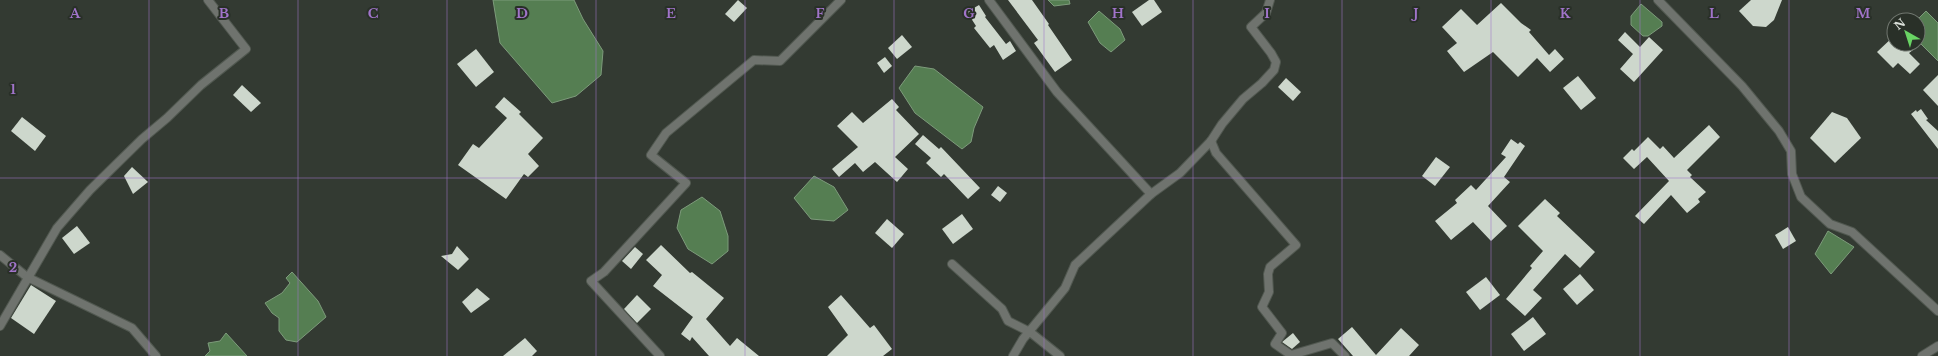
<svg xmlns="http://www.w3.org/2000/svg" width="1938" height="356" font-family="'Libre Baskerville',serif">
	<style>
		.water { fill: #557e52; stroke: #7d9b7b }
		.building { fill: #cdd7cc }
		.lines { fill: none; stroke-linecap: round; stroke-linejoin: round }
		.street-casing { stroke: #515850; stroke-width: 10 }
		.street { stroke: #6f736e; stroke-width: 8 }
		.grid { fill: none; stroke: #a174ca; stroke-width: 1; stroke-opacity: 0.55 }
		.grid-label { font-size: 13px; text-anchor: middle; font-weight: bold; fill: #a174ca; stroke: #293028; stroke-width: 4; stroke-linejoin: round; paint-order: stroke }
	</style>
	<rect width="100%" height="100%" fill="#333a32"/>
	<g class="water">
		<path d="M493,0H574L583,19L603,51L601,75L576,96L552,103L500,43Z"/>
		<path d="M1048,0H1069L1070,4L1054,6Z"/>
		<path d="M1641,4L1662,22V26L1648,36H1643L1631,25V16Z"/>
		<path d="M1099,11L1120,29L1125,40L1111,52L1100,43L1088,22Z"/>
		<path d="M1926,11L1938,23V61L1918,41L1917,20Z"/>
		<path d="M915,66L934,69L983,107L974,128L971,142L962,149L915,113L899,88Z"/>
		<path d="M814,176L834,187L848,210L834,221L811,219L794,198Z"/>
		<path d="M702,197L720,211L728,236V251L712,264L688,249L677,228L681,210Z"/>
		<path d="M1828,231L1854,247L1831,274L1815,254Z"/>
		<path d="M292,272L318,301L326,317L297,342L286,340L279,331V318L272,313L265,303L282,293L290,283L286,278Z"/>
		<path d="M226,333L247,356H205L210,351L208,343L220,341Z"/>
	</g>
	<g class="building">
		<path d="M738,0L747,8L734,22L725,14Z"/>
		<path d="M1008,0H1032L1049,24L1048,25L1072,60L1055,72L1034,43L1038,40Z"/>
		<path d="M1149,0H1154L1162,12L1142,26L1132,12Z"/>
		<path d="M1751,0H1782L1774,20L1766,27L1753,26L1739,11Z"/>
		<path d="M1501,3L1521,23L1531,30L1529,32L1549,55L1555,49L1564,59L1550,72L1537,58L1518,77L1493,52L1464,72L1447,51L1457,43L1442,27L1461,9L1477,25Z"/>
		<path d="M979,5L986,16L985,17L1006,44L1010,41L1016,51L1003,60L994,45L990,48L974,28L976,26L967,12Z"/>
		<path d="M1625,32L1640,47L1649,37L1663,50L1634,82L1620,69L1633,54L1618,40Z"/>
		<path d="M902,35L912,47L897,59L888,48Z"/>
		<path d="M1894,36V44H1921L1909,53L1920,64L1910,74L1898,63L1893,68L1877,52Z"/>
		<path d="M476,49L494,72L476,87L457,64Z"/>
		<path d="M885,57L892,66L884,73L877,63Z"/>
		<path d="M1938,75V106L1923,90Z"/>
		<path d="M1578,76L1596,98L1581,110L1563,88Z"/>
		<path d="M1286,78L1301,92L1293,101L1278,87Z"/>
		<path d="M242,85L261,103L251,112L233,95Z"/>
		<path d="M504,97L521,112L519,114L543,138L528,154L539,166L528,177L524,174L506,199L458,165L473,144L479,148L507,118L495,107Z"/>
		<path d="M892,99L899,107L896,110L919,134L895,157L908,169L897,182L875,162L863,172L855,163L839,177L832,169L858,147L837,126L852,112L863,123Z"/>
		<path d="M1921,109L1928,119L1926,120L1938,131V149L1911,114L1916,110L1917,112Z"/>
		<path d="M1832,112L1847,118L1861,138L1835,163L1810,138Z"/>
		<path d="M22,117L46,136L35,151L11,131Z"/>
		<path d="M1709,125L1720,137L1687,170L1692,175L1690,177L1706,192L1698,199L1700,202L1687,213L1671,195L1644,224L1635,216L1669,181L1647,157L1634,169L1623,158L1632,149L1634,151L1648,137L1660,149L1663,146L1674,158Z"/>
		<path d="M923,135L939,149L941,147L980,188L968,199L944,174L941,177L926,163L931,158L915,144Z"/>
		<path d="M1511,139L1518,144L1520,142L1525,146L1504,177L1510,182L1488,206L1507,226L1491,241L1473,222L1451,240L1435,221L1457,203L1455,200L1471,185L1476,190L1506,157L1501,154Z"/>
		<path d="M1436,157L1450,167L1435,186L1422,176Z"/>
		<path d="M132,167L148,182L133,194L124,176Z"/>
		<path d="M998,186L1007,193L1000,202L991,195Z"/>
		<path d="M1545,199L1560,213L1557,216L1595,252L1580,268L1565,254L1533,290L1542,298L1525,316L1506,299L1532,268L1530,266L1543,251L1518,226Z"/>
		<path d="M962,214L973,229L953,244L942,229Z"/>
		<path d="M887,219L904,234L892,248L875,233Z"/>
		<path d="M77,226L90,243L74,254L62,238Z"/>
		<path d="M1788,227L1796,241L1783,249L1775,235Z"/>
		<path d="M661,245L690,273L692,272L724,298L706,319L730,346L737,338L759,356H709L692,337L690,341L681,334L693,317L653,286L662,275L646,260Z"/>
		<path d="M457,246L469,259L458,270L441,256L452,254Z"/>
		<path d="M635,247L643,254L631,269L622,261Z"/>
		<path d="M1580,274L1594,290L1577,305L1563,289Z"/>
		<path d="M1486,277L1500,295L1480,310L1466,292Z"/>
		<path d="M31,285L56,301L34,334L11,318Z"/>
		<path d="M477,288L490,299L471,313L462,302Z"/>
		<path d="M637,295L651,309L637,323L624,309Z"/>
		<path d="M841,295L870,328L874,325L892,349L883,356H827L848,335L828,307Z"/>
		<path d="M1533,317L1546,334L1524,351L1511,334Z"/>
		<path d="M1352,327L1376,355L1401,328L1419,345L1409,356H1353L1338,339Z"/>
		<path d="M1293,333L1300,342L1292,349L1282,342Z"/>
		<path d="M525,338L537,351L532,356H503Z"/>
	</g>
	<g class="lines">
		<defs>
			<g id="street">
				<path d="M989,0L1057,92L1151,194"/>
				<path d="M1658,0L1742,86L1779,131L1791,151L1792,174L1801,197L1830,224L1852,232L1938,311"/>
				<path d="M1211,141L1216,153L1296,245L1270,267L1268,274L1269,292L1262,307L1282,333L1275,344L1291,355L1332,343L1345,356"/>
				<path d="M0,255L27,277L132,328L156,356"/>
				<path d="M952,264L1002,309L1008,321L1030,332L1060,356"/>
				<path d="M0,326L57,228L90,190L142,139L167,118L201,85L246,49L208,0"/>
				<path d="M660,356L591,281L604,272L686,183L651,155L666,133L754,60L780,61L841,0"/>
				<path d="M1013,356L1023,339L1065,288L1075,265L1151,194L1180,173L1211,141L1222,124L1243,99L1262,83L1274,70L1276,62L1271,53L1251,27L1266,13L1270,0"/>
				<path d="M1922,356L1938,346"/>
			</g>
		</defs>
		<use href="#street" class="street-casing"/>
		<use href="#street" class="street"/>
	</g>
	<path class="grid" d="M149,0V356M298,0V356M447,0V356M596,0V356M745,0V356M894,0V356M1044,0V356M1193,0V356M1342,0V356M1491,0V356M1640,0V356M1789,0V356M0,178H1938"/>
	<g class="grid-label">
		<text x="75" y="18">A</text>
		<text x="224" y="18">B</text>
		<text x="373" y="18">C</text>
		<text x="522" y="18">D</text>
		<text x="671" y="18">E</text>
		<text x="820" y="18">F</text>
		<text x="969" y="18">G</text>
		<text x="1118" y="18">H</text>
		<text x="1267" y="18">I</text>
		<text x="1416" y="18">J</text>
		<text x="1565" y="18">K</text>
		<text x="1714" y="18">L</text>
		<text x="1863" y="18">M</text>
		<text x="13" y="94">1</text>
		<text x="13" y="272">2</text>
	</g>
	<g transform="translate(1906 32) rotate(321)"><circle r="19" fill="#293028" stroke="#70766f"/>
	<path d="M0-3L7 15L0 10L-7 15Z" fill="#69d464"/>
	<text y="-6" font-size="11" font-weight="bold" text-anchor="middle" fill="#dbe0da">N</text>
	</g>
</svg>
